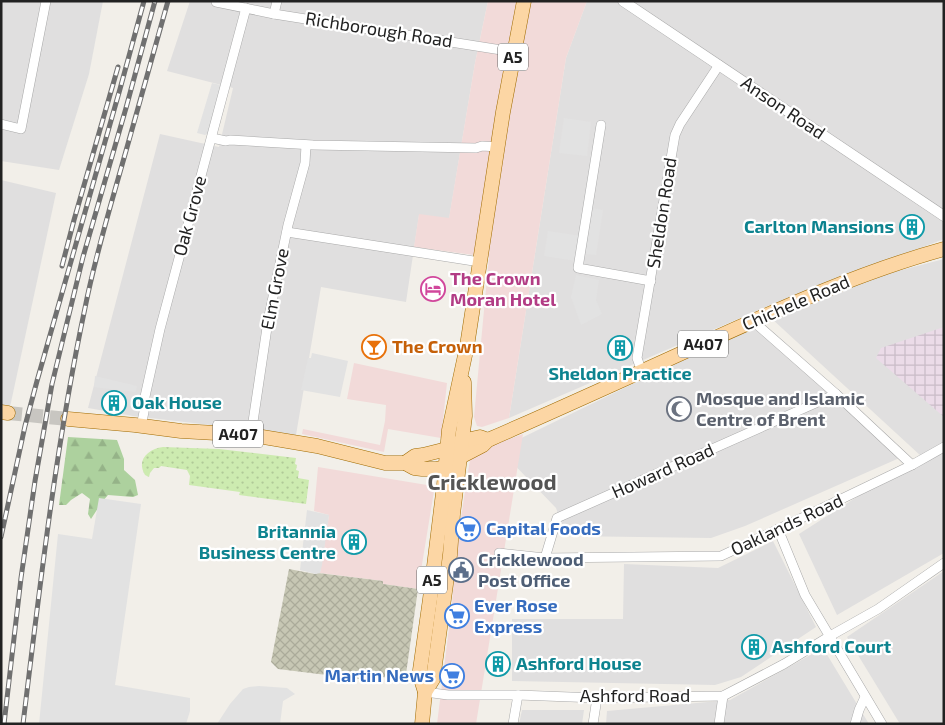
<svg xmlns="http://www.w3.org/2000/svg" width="945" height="725" font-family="'Exo 2',sans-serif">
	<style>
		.residential { fill: #e0dfdf }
		.commercial { fill: #f2dad9 }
		.industrial { fill: url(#industrial-grid) }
		.construction { fill: url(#construction-cross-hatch) }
		.grass { fill: url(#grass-dots) }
		.forest { fill: url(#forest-firs) }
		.parking { fill: #e2e2e2 }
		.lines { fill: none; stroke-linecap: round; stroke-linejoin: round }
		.primary-tunnel { stroke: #c8c6c1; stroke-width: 14; stroke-dasharray: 14 7; stroke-linecap: butt }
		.minor-casing { stroke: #a9a9a9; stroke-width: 10 }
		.tertiary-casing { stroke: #a9a9a9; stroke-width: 11 }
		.primary-casing { stroke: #a06b00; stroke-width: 15 }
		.minor { stroke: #fff; stroke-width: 9 }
		.tertiary { stroke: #fff; stroke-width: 10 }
		.primary { stroke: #fcd6a4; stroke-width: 14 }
		.rail-casing { stroke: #707070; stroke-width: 5 }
		.rail { stroke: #fff; stroke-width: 3; stroke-dasharray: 9; stroke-linecap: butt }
		.labels { text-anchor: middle; stroke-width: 4.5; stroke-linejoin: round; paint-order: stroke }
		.shield { fill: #fff; stroke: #646464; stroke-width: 1 }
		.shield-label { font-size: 16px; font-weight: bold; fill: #222 }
		.street-label { font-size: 18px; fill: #222; stroke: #fff }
		.culture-label { font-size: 18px; font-weight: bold; fill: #0d838f; stroke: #fff; text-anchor: start }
		.hotel-label { font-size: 18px; font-weight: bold; fill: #b23c85; stroke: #fff; text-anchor: start }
		.food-label { font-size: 18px; font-weight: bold; fill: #c56008; stroke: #fff; text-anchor: start }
		.worship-label { font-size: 18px; font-weight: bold; fill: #5b616d; stroke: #fff; text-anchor: start }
		.shop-label { font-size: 18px; font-weight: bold; fill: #366cbe; stroke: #fff; text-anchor: start }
		.service-label { font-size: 18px; font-weight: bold; fill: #4e5e75; stroke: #fff; text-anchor: start }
		.district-label { font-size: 22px; font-weight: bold; fill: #555; stroke: #fff }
	</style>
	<defs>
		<pattern id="industrial-grid" width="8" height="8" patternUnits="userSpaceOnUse" patternTransform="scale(1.25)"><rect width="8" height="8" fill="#ebdbe8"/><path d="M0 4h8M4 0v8" fill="none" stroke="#c9bcc7"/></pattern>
		<pattern id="construction-cross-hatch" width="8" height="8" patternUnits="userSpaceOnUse" patternTransform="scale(1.25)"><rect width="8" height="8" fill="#c7c7b4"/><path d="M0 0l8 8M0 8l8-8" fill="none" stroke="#abab9a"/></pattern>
		<pattern id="grass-dots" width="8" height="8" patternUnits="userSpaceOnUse" patternTransform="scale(1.25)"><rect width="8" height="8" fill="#cdebb0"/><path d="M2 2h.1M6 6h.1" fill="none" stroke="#b0c997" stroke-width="1.8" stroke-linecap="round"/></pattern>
		<pattern id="forest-firs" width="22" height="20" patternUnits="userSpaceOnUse" patternTransform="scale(1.25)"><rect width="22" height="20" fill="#add19e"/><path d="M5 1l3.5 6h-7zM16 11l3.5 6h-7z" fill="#95b388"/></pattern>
	</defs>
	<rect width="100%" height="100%" fill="#f2efe9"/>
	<g class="residential">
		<path d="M1,1H103L89,74L59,170L1,161Z"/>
		<path d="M190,1H488L475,63L449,219L419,215L406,302L321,287L296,435L133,416L88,408L160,134L219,147L233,88L167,71Z"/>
		<path d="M587,1H944V239L768,306L509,418L566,58Z"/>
		<path d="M1,180L56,193L10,407L1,405Z"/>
		<path d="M944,259V553L837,615L799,534L921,456L771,318L871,278Z"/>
		<path d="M758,323L904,456L745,526L711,538L566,536L556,508L499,449Z"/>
		<path d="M773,541L816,627L741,677L715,685L512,681V619H623L624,564L718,568Z"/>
		<path d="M944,571V724H900L847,637Z"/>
		<path d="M823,648L869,724H606L607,711L730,700Z"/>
		<path d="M522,710H584L582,724H519Z"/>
	</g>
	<g class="commercial">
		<path d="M488,1H587L566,58L509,418L482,427L477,426L474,417L489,257L414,247L419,214L449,218L475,63Z"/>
		<path d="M354,363L447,383L441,438L388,429L384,452L302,434L303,429L380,445L385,421L386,405L347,399Z"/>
		<path d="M523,434L476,724H437L452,604L456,550L471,453Z"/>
		<path d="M318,467L427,485L434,491L418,589L383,584V581L320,573L329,515L314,511Z"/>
	</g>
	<path class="industrial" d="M944,327V417L876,358L881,348Z"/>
	<path class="construction" d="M289,569L315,574L318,573L383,581V584L418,589L406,674L393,678L368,676L359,679L278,669L271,662Z"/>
	<path class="grass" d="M163,447L219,449L296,458L295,464L297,465L296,470L299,471L298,478L309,480L306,504L239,495L240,492L189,485L190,476L187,470L161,466L159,468H154L150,473L149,477L145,475C136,460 148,449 163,447Z"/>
	<path class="forest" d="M68,437L117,440L124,459V470L135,480L138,495L133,497L108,495L102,502L91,519L88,514L90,499L82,493L71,500L66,505H59Z"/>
	<g class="parking">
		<path d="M212,83L225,86L213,132L205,135L197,133Z"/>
		<path d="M564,118L591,122L587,156L559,153Z"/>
		<path d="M593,208L603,210L596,255L585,254Z"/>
		<path d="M548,231L581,236L576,261L544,256Z"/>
		<path d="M576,275L599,280L596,300L602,314L581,325L571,297Z"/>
		<path d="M312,353L348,361L340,397L301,390L308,358H311Z"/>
		<path d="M95,376L137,386L136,390L135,392L94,387Z"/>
		<path d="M99,498L141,504L115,685L190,698V711L186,724H39L58,534L92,539Z"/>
		<path d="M307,510L329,515L322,565L320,573L316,574L300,570Z"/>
		<path d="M259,686L287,688L295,694L283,701L280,724H217L230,704L243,689L249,687Z"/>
	</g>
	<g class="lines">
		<path class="primary-tunnel" d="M8,413L68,419"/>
		<defs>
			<g id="minor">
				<path d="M216,2L274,14L514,52"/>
				<path d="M274,14L277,1"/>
				<path d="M1,124L21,129L46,1"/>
				<path d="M601,125L578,268L651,281"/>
				<path d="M212,138L226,141L230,140L313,145L476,148L482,146L498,147"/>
				<path d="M287,232L480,262"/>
				<path d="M753,321L836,394L912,465"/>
				<path d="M642,372L637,358L675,135L680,124L719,65"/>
				<path d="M141,426L144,412L143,406L146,392L160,329L246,8"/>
				<path d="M251,435L268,321L288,225L305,163L306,145"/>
				<path d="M778,529L805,595L882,724"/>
				<path d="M499,553L545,558L721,556L806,516L912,465L944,447"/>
				<path d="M545,558L557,518L836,394"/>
				<path d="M425,692L448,695H518L597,698L723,696L784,664L830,636L878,609L944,563"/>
				<path d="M513,724L518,695"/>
				<path d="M593,724L597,698"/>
				<path d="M719,724L723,696"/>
				<path d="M855,724L859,710L865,697"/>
			</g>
			<path id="tertiary" d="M623,1L944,216"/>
			<g id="primary">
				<path d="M1,412L8,413"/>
				<path d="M68,419L135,425L181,431L251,435L317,446L385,463H405L414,468L422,469H436L445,467L460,457L483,445L488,440C557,410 625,379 693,348C775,311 857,273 944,249"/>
				<path d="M405,463L415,456L423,455L447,449L462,441L480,437L488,440"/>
				<path d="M425,692L433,679L450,555L453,514L465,416L464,382"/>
				<path d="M422,724L425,692L420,676V670L430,599L444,485L449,430L467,346L503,112L524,1"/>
			</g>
		</defs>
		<use href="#minor" class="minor-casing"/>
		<use href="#tertiary" class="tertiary-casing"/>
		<use href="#primary" class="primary-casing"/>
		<use href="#minor" class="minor"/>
		<use href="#tertiary" class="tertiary"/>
		<use href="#primary" class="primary"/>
		<defs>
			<g id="rail">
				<path d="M62,266L74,220L118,67"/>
				<path d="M1,537L25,426L37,381L120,89L144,1"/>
				<path d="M4,724L21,578L35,481L52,384L83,257L126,108L155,1"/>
				<path d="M23,724C40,585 56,445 85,308C95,257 110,208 124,158C139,106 153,53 168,1"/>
			</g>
		</defs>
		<use href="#rail" class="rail-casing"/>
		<use href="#rail" class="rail"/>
	</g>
	<defs>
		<symbol id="building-ring" viewBox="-11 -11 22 22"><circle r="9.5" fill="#fff" stroke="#0f9aa8" stroke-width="1.5"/><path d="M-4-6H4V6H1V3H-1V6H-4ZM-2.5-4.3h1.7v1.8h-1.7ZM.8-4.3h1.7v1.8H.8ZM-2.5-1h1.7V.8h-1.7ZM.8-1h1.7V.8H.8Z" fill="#0f9aa8"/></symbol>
		<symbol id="hotel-ring" viewBox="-11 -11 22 22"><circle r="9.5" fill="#fff" stroke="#d1479c" stroke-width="1.5"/><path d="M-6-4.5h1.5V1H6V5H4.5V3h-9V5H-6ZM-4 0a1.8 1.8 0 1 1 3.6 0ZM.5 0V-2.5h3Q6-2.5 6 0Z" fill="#d1479c"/></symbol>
		<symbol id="bar-ring" viewBox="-11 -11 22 22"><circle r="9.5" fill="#fff" stroke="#e8710a" stroke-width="1.5"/><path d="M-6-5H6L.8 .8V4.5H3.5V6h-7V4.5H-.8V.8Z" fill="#e8710a"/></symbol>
		<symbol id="mosque-ring" viewBox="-11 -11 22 22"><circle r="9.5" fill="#fff" stroke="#6b7280" stroke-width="1.5"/><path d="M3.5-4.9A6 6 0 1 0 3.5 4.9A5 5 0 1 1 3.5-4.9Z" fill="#6b7280"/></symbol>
		<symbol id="supermarket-ring" viewBox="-11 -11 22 22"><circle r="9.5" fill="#fff" stroke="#3f7fe0" stroke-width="1.5"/><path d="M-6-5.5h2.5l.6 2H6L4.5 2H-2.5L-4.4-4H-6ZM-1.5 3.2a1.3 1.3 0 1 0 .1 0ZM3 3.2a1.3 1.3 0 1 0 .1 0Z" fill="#3f7fe0"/></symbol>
		<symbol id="civic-ring" viewBox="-11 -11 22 22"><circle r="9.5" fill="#fff" stroke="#5c6f8a" stroke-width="1.5"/><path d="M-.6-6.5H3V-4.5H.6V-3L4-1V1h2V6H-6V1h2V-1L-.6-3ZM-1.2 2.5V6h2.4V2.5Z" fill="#5c6f8a"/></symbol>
	</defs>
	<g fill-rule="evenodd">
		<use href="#building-ring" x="898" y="213" width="28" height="28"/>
		<use href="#hotel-ring" x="419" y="275" width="28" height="28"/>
		<use href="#bar-ring" x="360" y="333" width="28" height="28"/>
		<use href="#building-ring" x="606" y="334" width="28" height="28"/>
		<use href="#building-ring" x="100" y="389" width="28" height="28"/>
		<use href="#mosque-ring" x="665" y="395" width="28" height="28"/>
		<use href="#supermarket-ring" x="454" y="515" width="28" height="28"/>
		<use href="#building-ring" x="340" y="528" width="28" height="28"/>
		<use href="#civic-ring" x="447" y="556" width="28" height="28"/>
		<use href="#supermarket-ring" x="443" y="602" width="28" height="28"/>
		<use href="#building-ring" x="740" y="633" width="28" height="28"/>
		<use href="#building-ring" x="484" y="650" width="28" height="28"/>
		<use href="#supermarket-ring" x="438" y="662" width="28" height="28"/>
	</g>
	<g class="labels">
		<g class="shield">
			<rect x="498" y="43.5" width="30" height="27" rx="4"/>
			<rect x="678" y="330.5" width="50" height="27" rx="4"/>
			<rect x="213" y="420.5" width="50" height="27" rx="4"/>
			<rect x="417" y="566.5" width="30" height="27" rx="4"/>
		</g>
		<g class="shield-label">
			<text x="513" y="63">A5</text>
			<text x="703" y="350">A407</text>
			<text x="238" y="440">A407</text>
			<text x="432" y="586">A5</text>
		</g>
		<g class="street-label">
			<text transform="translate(379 30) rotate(9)" y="6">Richborough Road</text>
			<text transform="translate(783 108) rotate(34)" y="6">Anson Road</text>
			<text transform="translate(662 213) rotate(-81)" y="6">Sheldon Road</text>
			<text transform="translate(190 216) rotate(-75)" y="6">Oak Grove</text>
			<text transform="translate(275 289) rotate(-79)" y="6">Elm Grove</text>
			<text transform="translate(796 303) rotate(-23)" y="6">Chichele Road</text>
			<text transform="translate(663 471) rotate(-24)" y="6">Howard Road</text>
			<text transform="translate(787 525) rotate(-25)" y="6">Oaklands Road</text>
			<text x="635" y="702">Ashford Road</text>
		</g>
		<g class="culture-label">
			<text x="894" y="233" text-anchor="end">Carlton Mansions</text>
			<text x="620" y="380" text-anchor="middle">Sheldon Practice</text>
			<text x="132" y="409">Oak House</text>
			<text x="336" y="538" text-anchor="end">Britannia<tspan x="336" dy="21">Business Centre</tspan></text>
			<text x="772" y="653">Ashford Court</text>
			<text x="516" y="670">Ashford House</text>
		</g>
		<g class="hotel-label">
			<text x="450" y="285">The Crown<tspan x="450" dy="21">Moran Hotel</tspan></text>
		</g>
		<g class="food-label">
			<text x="392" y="353">The Crown</text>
		</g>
		<g class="worship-label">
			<text x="696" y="405">Mosque and Islamic<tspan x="696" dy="21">Centre of Brent</tspan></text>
		</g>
		<g class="shop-label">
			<text x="486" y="535">Capital Foods</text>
			<text x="474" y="612">Ever Rose<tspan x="474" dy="21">Express</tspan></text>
			<text x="434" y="682" text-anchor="end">Martin News</text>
		</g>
		<g class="service-label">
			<text x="478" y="566">Cricklewood<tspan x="478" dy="21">Post Office</tspan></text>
		</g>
		<g class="district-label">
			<text x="492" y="490">Cricklewood</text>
		</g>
	</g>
	<rect width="945" height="725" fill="none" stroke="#222222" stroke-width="5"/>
</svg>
